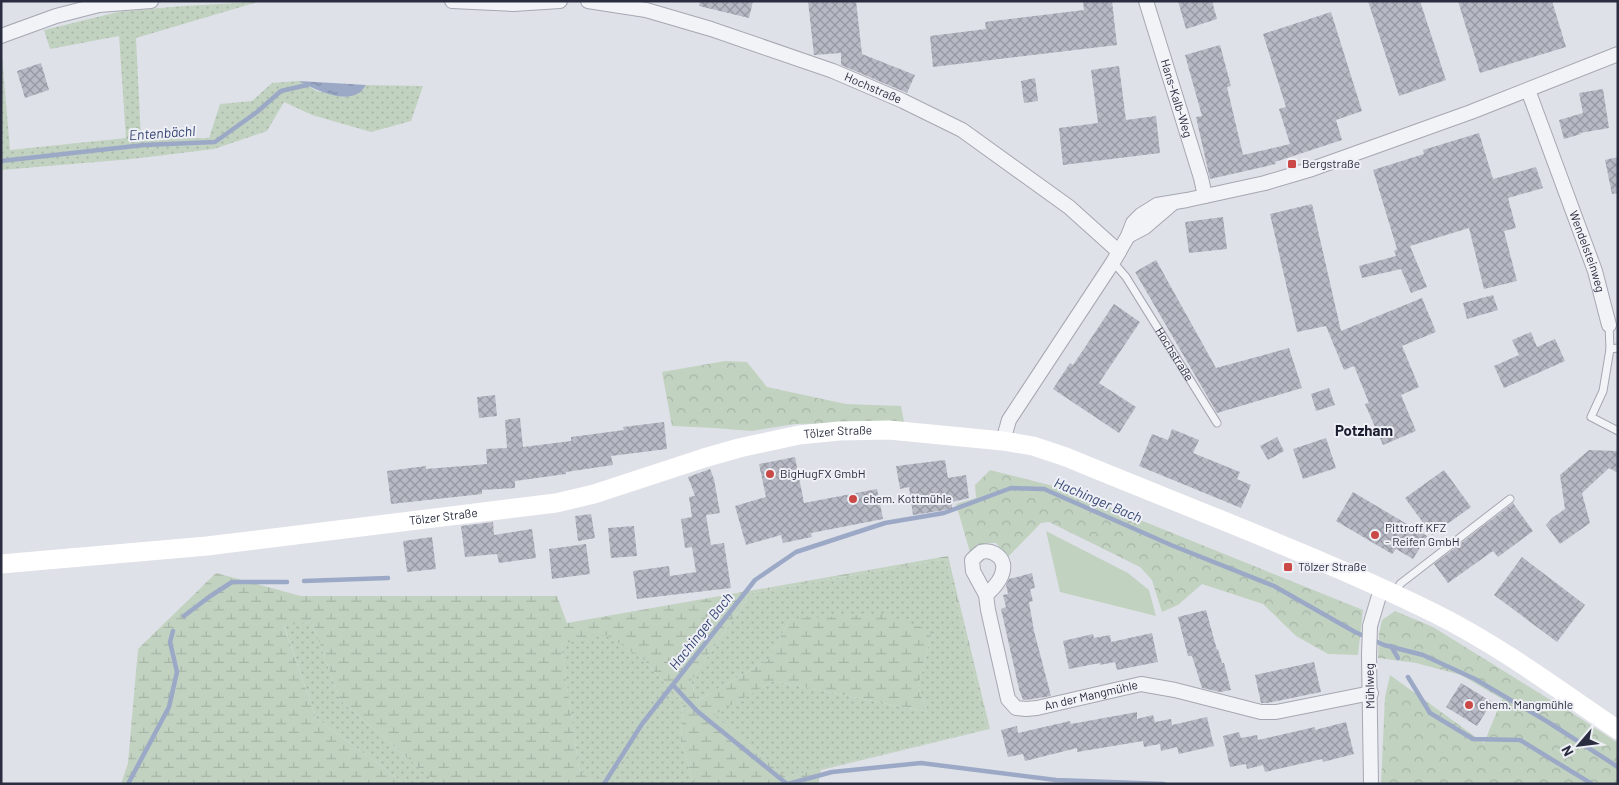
<svg xmlns="http://www.w3.org/2000/svg" width="1619" height="785" font-family="Barlow,sans-serif">
	<style>
		.grass { fill: url(#grass-dots) }
		.forest { fill: url(#forest-crowns) }
		.wetland { fill: url(#wetland-marsh); fill-rule: evenodd }
		.park { fill: #c2d2c1 }
		.water { fill: url(#water-ripples) }
		.lines { fill: none; stroke-linecap: round; stroke-linejoin: round }
		.stream { stroke: #9ba9c7; stroke-width: 4.5 }
		.building { fill: url(#building-cross-hatch) }
		.service-casing { stroke: #a5a7b2; stroke-width: 9 }
		.minor-casing { stroke: #a5a7b2; stroke-width: 16 }
		.service { stroke: #f2f3f7; stroke-width: 7 }
		.minor { stroke: #f2f3f7; stroke-width: 14 }
		.secondary { stroke: #fff; stroke-width: 19 }
		.poi-dot { fill: #ca4947; stroke: #eff0f6; stroke-width: 2 }
		.labels { text-anchor: middle; stroke-width: 4; stroke-linejoin: round; paint-order: stroke }
		.street-label { font-size: 12px; fill: #292d3f; stroke: #eff0f6 }
		.poi-label { font-size: 12px; fill: #292d3f; stroke: #eff0f6; text-anchor: start }
		.water-label { font-size: 14px; font-style: italic; fill: #344572; stroke: #eff0f6 }
		.quarter-label { font-size: 15px; font-weight: bold; fill: #1b1e30; stroke: #eff0f6 }
	</style>
	<defs>
		<pattern id="grass-dots" width="8" height="8" patternUnits="userSpaceOnUse" patternTransform="scale(1.25)"><rect width="8" height="8" fill="#c2d2c1"/><path d="M2 2h.1M6 6h.1" fill="none" stroke="#a7b5a7" stroke-width="1.8" stroke-linecap="round"/></pattern>
		<pattern id="forest-crowns" width="20" height="18" patternUnits="userSpaceOnUse" patternTransform="scale(1.25)"><rect width="20" height="18" fill="#c2d2c1"/><path d="M2 6a3 3 0 1 1 6 0M12 15a3 3 0 1 1 6 0" fill="none" stroke="#a7b5a7"/></pattern>
		<pattern id="wetland-marsh" width="20" height="14" patternUnits="userSpaceOnUse" patternTransform="scale(1.25)"><rect width="20" height="14" fill="#c2d2c1"/><path d="M1 5h8M5 5V1M11 12h8M15 12V8" fill="none" stroke="#a7b5a7"/></pattern>
		<pattern id="water-ripples" width="26" height="14" patternUnits="userSpaceOnUse" patternTransform="scale(1.25)"><rect width="26" height="14" fill="#9ba9c7"/><path d="M2 4q2-2 4 0t4 0M15 11q2-2 4 0t4 0" fill="none" stroke="#7e8aa3"/></pattern>
		<pattern id="building-cross-hatch" width="8" height="8" patternUnits="userSpaceOnUse" patternTransform="scale(1.25)"><rect width="8" height="8" fill="#b7bac5"/><path d="M0 0l8 8M0 8l8-8" fill="none" stroke="#9598a1"/></pattern>
	</defs>
	<rect width="100%" height="100%" fill="#dfe1e8"/>
	<g class="grass">
		<path d="M258,2L136,38L141,139L209,138L220,104L252,101L272,83L299,81L317,91L344,97L364,89L366,85L423,86L411,121L371,132L312,115L284,102L267,131L214,149L132,159L1,170V44L10,150L126,138L119,36L50,49L44,30L118,12L182,6Z"/>
		<path d="M946,559L987,729L786,777L713,715L773,681L928,712L918,687L932,631L790,619L768,660L697,701L691,681L751,593Z"/>
		<path d="M312,622L340,700L438,784H405L316,718L284,625Z"/>
		<path d="M607,634L643,659L683,703L681,741L694,784H595L579,769L561,644Z"/>
	</g>
	<g class="forest">
		<path d="M725,361L747,362L767,387L846,404L901,406L904,422L795,424L751,431L714,428L672,426L662,372Z"/>
		<path d="M990,470L1061,488L1363,610L1358,655L1328,654L1296,636L1263,604L1202,584L1178,605L1162,612L1152,580L1140,567L1049,522L1041,523L1008,557L996,543H988L970,552L956,504L976,498L975,485Z"/>
		<path d="M1395,611L1433,627L1544,696L1566,709L1618,743V784H1381L1385,697L1390,675L1484,743L1502,699L1461,675L1416,663L1378,658L1379,634L1382,620Z"/>
	</g>
	<path class="wetland" d="M948,556L990,729L821,770L818,784L771,783L694,784L681,741L683,703L643,659L607,635L561,644L579,769L595,784H438L340,700L312,622L284,626L316,718L405,784H121L128,763L138,649L216,573L301,596H557L567,623ZM946,559L987,729L786,777L714,715L773,681L928,712L918,687L932,631L884,614L790,619L768,660L697,701L691,681L751,593Z"/>
	<path class="park" d="M1046,531L1128,573L1149,590L1156,616L1060,592Z"/>
	<path class="water" d="M299,81L366,85C353,109 316,90 299,81Z"/>
	<g class="lines">
		<g class="stream">
			<path d="M1,161L144,145L215,142L257,112L281,91L307,85"/>
			<path d="M304,581L388,578"/>
			<path d="M184,616L209,597L232,582H287"/>
			<path d="M1391,646L1398,658"/>
			<path d="M1408,677L1430,713L1473,739L1520,740L1592,784"/>
			<path d="M673,685L697,711L787,784"/>
			<path d="M128,784L169,707L177,672L170,642L173,631"/>
			<path d="M604,784L642,724L755,580L796,552L885,523L944,513L1011,488L1044,489L1171,545L1274,586L1355,632L1384,645L1423,655L1475,679L1548,722L1618,767"/>
			<path d="M788,784L832,772L921,763L1056,780L1164,784"/>
		</g>
	</g>
	<g class="building">
		<path d="M700,1H753L749,18L699,6Z"/>
		<path d="M808,1H856L862,54L915,75L907,93L841,65V53L814,55Z"/>
		<path d="M1083,1H1112L1117,45L933,67L930,36L986,29L985,22L1084,10Z"/>
		<path d="M1178,1H1212L1217,19L1186,29Z"/>
		<path d="M1368,1H1420L1446,80L1399,96Z"/>
		<path d="M1458,1H1552L1566,47L1480,73Z"/>
		<path d="M1331,12L1362,111L1336,120L1342,140L1275,162L1276,164L1210,179L1196,117L1202,116L1185,55L1220,45L1231,86L1227,87L1243,155L1290,144L1279,109L1286,107L1263,34Z"/>
		<path d="M41,63L49,90L25,98L17,71Z"/>
		<path d="M1119,66L1126,120L1156,116L1160,153L1063,165L1059,128L1098,123L1091,70Z"/>
		<path d="M1035,78L1038,101L1024,103L1021,81Z"/>
		<path d="M1603,89L1609,128L1580,133L1581,134L1564,139L1559,120L1583,113L1579,93Z"/>
		<path d="M1479,133L1493,179L1536,167L1543,188L1508,198L1516,228L1504,231L1517,281L1484,289L1469,228L1410,246L1427,287L1411,293L1401,269L1362,278L1359,266L1396,256L1394,251L1397,249L1373,170L1424,154L1423,150Z"/>
		<path d="M1618,157V193L1612,194L1605,160Z"/>
		<path d="M1312,204L1341,331L1422,298L1436,332L1402,346L1419,387L1401,395L1416,431L1383,445L1365,404L1369,403L1354,366L1344,370L1326,326L1297,332L1270,214Z"/>
		<path d="M1223,217L1227,249L1189,253L1185,222Z"/>
		<path d="M1156,260L1216,368L1289,348L1302,388L1217,413L1135,272Z"/>
		<path d="M1493,295L1498,310L1467,319L1463,303Z"/>
		<path d="M1114,304L1140,322L1099,383L1136,407L1119,433L1053,389L1070,363L1073,365Z"/>
		<path d="M1531,332L1537,347L1555,339L1565,361L1504,388L1494,366L1519,355L1512,340Z"/>
		<path d="M1329,388L1335,405L1316,411L1311,394Z"/>
		<path d="M495,395L497,416L479,418L477,397Z"/>
		<path d="M520,418L523,447L571,441V437L624,430L623,427L664,422L667,449L611,456L613,465L566,472V474L515,481V488L482,490V494L391,504L387,471L426,466V469L487,464L486,449L507,448L505,420Z"/>
		<path d="M1172,429L1199,440L1193,453L1240,472L1237,479L1251,485L1241,508L1139,466L1152,434L1168,440Z"/>
		<path d="M1277,437L1284,451L1268,460L1260,446Z"/>
		<path d="M1326,438L1336,468L1303,479L1293,449Z"/>
		<path d="M1589,450L1618,451V473L1609,468L1582,493L1590,523L1560,544L1546,525L1552,518L1565,509L1560,475Z"/>
		<path d="M795,457L804,503L877,489L883,519L811,533L812,537L783,543L781,535L746,545L735,506L766,497L759,464Z"/>
		<path d="M945,460L948,478L966,475L969,498L952,502V509L913,515L909,487L900,489L896,466Z"/>
		<path d="M710,469L714,479L720,513L706,515L711,545L724,543L731,588L637,599L633,571L669,566L670,576L696,572L692,547L685,548L681,519L692,517L689,497L695,496L688,477Z"/>
		<path d="M1444,470L1471,507L1432,535L1405,498Z"/>
		<path d="M1353,492L1427,536L1413,559L1396,549L1392,554L1336,521Z"/>
		<path d="M1513,503L1533,531L1498,557L1493,551L1448,583L1434,564Z"/>
		<path d="M591,514L595,538L578,541L575,516Z"/>
		<path d="M493,522L494,535L532,529L536,558L499,563L497,554L465,557L461,526Z"/>
		<path d="M634,526L637,556L611,558L608,528Z"/>
		<path d="M432,537L436,569L407,572L403,541Z"/>
		<path d="M586,544L590,574L552,579L549,549Z"/>
		<path d="M1522,557L1585,605L1557,642L1494,595Z"/>
		<path d="M1032,573L1035,588L1030,589L1033,601L1029,602L1034,631L1051,696L1026,700H1023L1019,689L1001,609L1006,607L1003,595L1008,594L1006,585L1009,579Z"/>
		<path d="M1206,610L1217,650L1218,649L1222,663H1224L1231,690L1220,692L1202,688L1192,656H1188L1178,617Z"/>
		<path d="M1152,633L1158,662L1117,670L1115,662L1100,665V663L1069,669L1063,641L1093,634L1094,638L1110,635L1111,642Z"/>
		<path d="M1314,662L1321,692L1267,703H1261L1255,675Z"/>
		<path d="M1461,683L1492,702L1477,726L1446,707Z"/>
		<path d="M1137,712V719L1153,715L1155,722L1171,719L1172,725L1207,717L1214,746L1179,754L1177,747L1161,751L1160,744L1144,747L1143,741L1077,752V748L1025,761L1023,754L1008,757L1001,730L1017,726L1018,733L1070,721L1071,724Z"/>
		<path d="M1346,722L1354,754L1323,762L1322,759L1265,772L1263,765L1247,769L1246,764L1230,767L1223,736L1239,732L1241,738L1257,735L1258,740L1315,727V730Z"/>
	</g>
	<g class="lines">
		<defs>
			<g id="service">
				<path id="s1" d="M1113,262L1126,277L1217,423"/>
				<path d="M1609,325L1610,349L1603,391L1591,417L1618,431"/>
				<path d="M1610,349L1618,348"/>
				<path d="M1397,593L1400,584L1510,499"/>
			</g>
			<g id="minor">
				<path d="M452,1L513,4L560,1"/>
				<path id="s2" d="M588,1L646,10L711,29L833,71L903,101L962,130L1069,207L1119,252"/>
				<path id="s3" d="M1146,1L1201,178L1205,196"/>
				<path d="M1,36L56,16L99,5L151,1"/>
				<path id="s4" d="M1528,90L1595,271L1609,325"/>
				<path d="M1128,236L1145,227L1173,203"/>
				<path d="M1003,441L1009,420L1113,262L1128,236L1133,223L1141,215L1157,205L1187,200L1265,183L1312,169L1471,112L1618,54"/>
				<path id="s5" d="M986,595C994,588 1005,576 1003,564C1001,555 990,549 981,552C978,554 975,557 972,560L973,571L986,595L988,610L1008,699L1016,708L1026,709L1037,708L1141,684L1175,690L1261,712H1276L1371,693"/>
				<path d="M1371,784L1369,655L1370,626L1381,589"/>
			</g>
		</defs>
		<use href="#service" class="service-casing"/>
		<use href="#minor" class="minor-casing"/>
		<use href="#service" class="service"/>
		<use href="#minor" class="minor"/>
		<path class="secondary" id="s6" d="M1,564L207,546L556,503L594,494L704,458L739,448L799,435L839,431L889,430L1003,441L1033,446L1066,457C1189,508 1316,555 1436,614C1500,646 1559,690 1618,730"/>
	</g>
	<g class="poi-dot">
		<rect x="1287" y="159" width="10" height="10" rx="2.5"/>
		<circle cx="770" cy="474" r="5"/>
		<circle cx="853" cy="499" r="5"/>
		<circle cx="1375" cy="535" r="5"/>
		<rect x="1283" y="562" width="10" height="10" rx="2.5"/>
		<circle cx="1469" cy="705" r="5"/>
	</g>
	<g class="labels">
		<g class="street-label">
			<text dy="4" stroke="none"><textPath href="#s2" startOffset="299">Hochstraße</textPath></text>
			<text dy="4" stroke="none"><textPath href="#s3" startOffset="102">Hans-Kalb-Weg</textPath></text>
			<text dy="4" stroke="none"><textPath href="#s4" startOffset="172">Wendelsteinweg</textPath></text>
			<text dy="4" stroke="none"><textPath href="#s1" startOffset="111">Hochstraße</textPath></text>
			<text dy="4" stroke="none"><textPath href="#s6" startOffset="850">Tölzer Straße</textPath></text>
			<text dy="4" stroke="none"><textPath href="#s6" startOffset="445">Tölzer Straße</textPath></text>
			<text transform="translate(1370 686) rotate(-91)" y="4">Mühlweg</text>
			<text dy="4" stroke="none"><textPath href="#s5" startOffset="310">An der Mangmühle</textPath></text>
		</g>
		<g class="poi-label">
			<text x="1302" y="168">Bergstraße</text>
			<text x="780" y="478">BigHugFX GmbH</text>
			<text x="863" y="503">ehem. Kottmühle</text>
			<text x="1385" y="532">Pittroff KFZ<tspan x="1385" dy="14">- Reifen GmbH</tspan></text>
			<text x="1298" y="571">Tölzer Straße</text>
			<text x="1479" y="709">ehem. Mangmühle</text>
		</g>
		<g class="water-label">
			<text transform="translate(162 133) rotate(-4)" y="5">Entenbächl</text>
			<text transform="translate(1098 500) rotate(23)" y="5">Hachinger Bach</text>
			<text transform="translate(701 631) rotate(-52)" y="5">Hachinger Bach</text>
		</g>
		<g class="quarter-label">
			<text x="1364" y="436">Potzham</text>
		</g>
	</g>
	<rect width="1619" height="785" fill="none" stroke="#292d3f" stroke-width="5"/>
	<g transform="translate(1579 745) rotate(242)" stroke="#eff0f6" stroke-width="4" paint-order="stroke">
	<path d="M0-4L9 19L0 12L-9 19Z" fill="#292d3f"/>
	<text y="-8" font-size="14" font-weight="bold" text-anchor="middle" fill="#292d3f">N</text>
	</g>
</svg>
